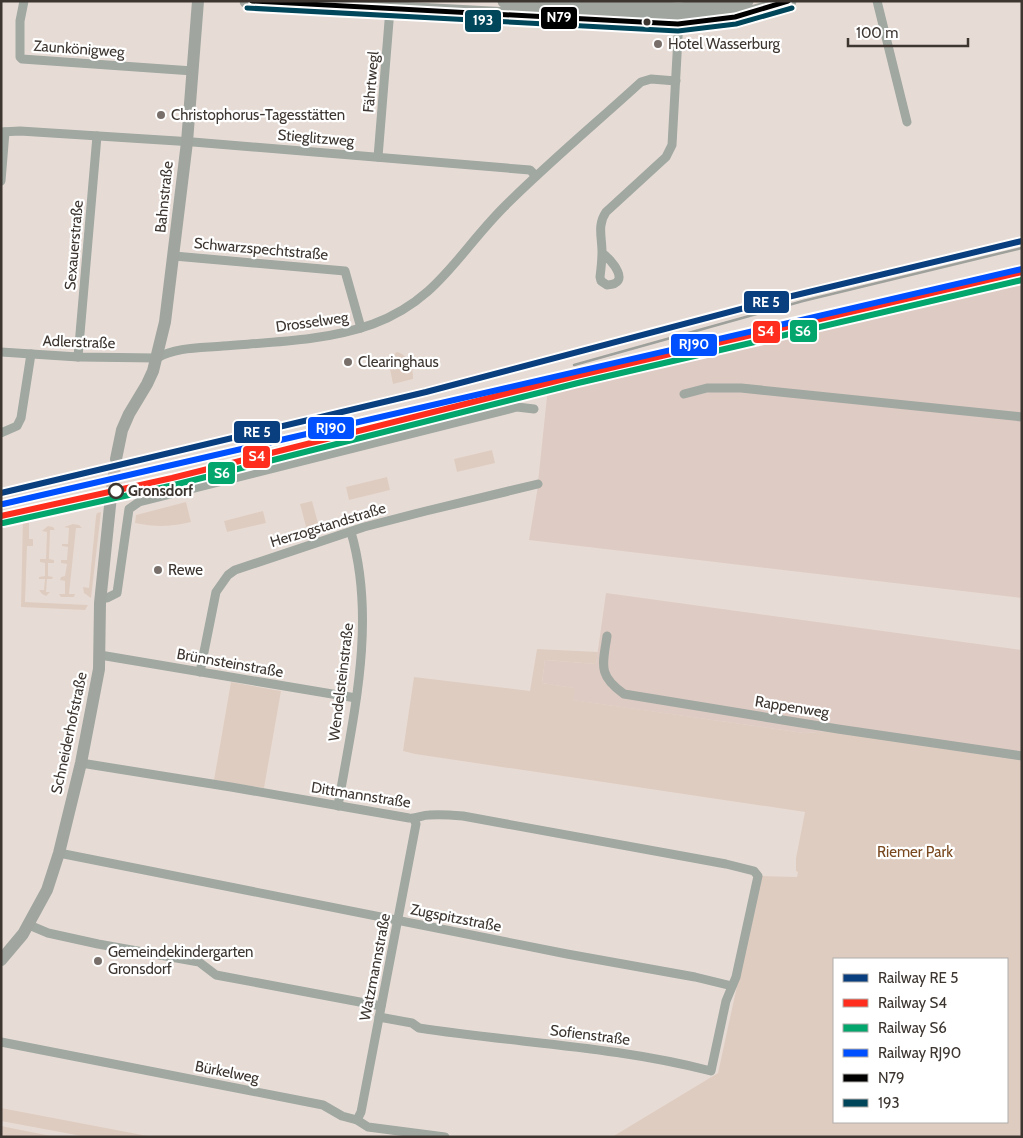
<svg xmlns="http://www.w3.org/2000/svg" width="1023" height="1138" font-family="Cabin,sans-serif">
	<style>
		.industrial { fill: #decbc4 }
		.green { fill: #dfccc0; fill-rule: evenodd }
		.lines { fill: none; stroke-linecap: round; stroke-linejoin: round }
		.secondary-tunnel { stroke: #c5bbb4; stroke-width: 12; stroke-dasharray: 12 6; stroke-linecap: butt }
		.street { stroke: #a0a8a1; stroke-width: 9 }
		.secondary { stroke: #a0a69f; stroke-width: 12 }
		.primary { stroke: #a0a69f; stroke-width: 15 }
		.rail { stroke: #9ea09b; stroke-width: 2.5 }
		.bus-1-casing { stroke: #fff; stroke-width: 9 }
		.bus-2-casing { stroke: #fff; stroke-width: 9 }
		.bus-1 { stroke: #000; stroke-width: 5 }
		.bus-2 { stroke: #00465a; stroke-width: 5 }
		.rail-1-casing { stroke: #fff; stroke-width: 10 }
		.rail-2-casing { stroke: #fff; stroke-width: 10 }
		.rail-3-casing { stroke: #fff; stroke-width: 10 }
		.rail-4-casing { stroke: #fff; stroke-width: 10 }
		.rail-1 { stroke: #093f7f; stroke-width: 6 }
		.rail-2 { stroke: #ff2d1d; stroke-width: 6 }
		.rail-3 { stroke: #03a66c; stroke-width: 6 }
		.rail-4 { stroke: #0050ff; stroke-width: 6 }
		.bus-dot { fill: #3c3530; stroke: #fff; stroke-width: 2 }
		.poi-dot { fill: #786f6a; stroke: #fff; stroke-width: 2 }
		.stop-dot { fill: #fff; stroke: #3c3530; stroke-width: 2.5 }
		.labels { text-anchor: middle; stroke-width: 4.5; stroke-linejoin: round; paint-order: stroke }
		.poi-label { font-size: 15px; fill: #3c3530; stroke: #fff; text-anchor: start }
		.street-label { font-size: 15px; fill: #3c3530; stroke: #fff }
		.stop-label { font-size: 15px; font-weight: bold; fill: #3c3530; stroke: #fff; text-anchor: start }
		.park-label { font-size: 15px; fill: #79481f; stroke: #fff }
		.line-badge { stroke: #fff; stroke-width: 2 }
		.badge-label { font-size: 14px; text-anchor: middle; font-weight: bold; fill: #fff }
	</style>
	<rect width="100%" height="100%" fill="#e7dcd5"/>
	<g class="industrial">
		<path d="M1022,279V598L529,540L537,492L548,387Z"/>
		<path d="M606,593L1022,650V761L831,731L804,733L572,700L574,688L542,683L545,660L596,664Z"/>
	</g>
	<g class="green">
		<path d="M397,352C410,356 413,367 413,379L393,384L388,359Z"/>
		<path d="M492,450L495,463L457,472L454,459Z"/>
		<path d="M387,477L390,490L349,500L346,487Z"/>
		<path d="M103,499L100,507L78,509L29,520V539H33V546H27L25,602L88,605L85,610L21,607L23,516Z"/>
		<path d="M312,501L321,534L309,538L300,504Z"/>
		<path d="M186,502L191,522C169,527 156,527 135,523L136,515Z"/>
		<path d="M263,511L266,523L227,532L224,521Z"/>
		<path d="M101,512L91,598L84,593L83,587L89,588L96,516L97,513Z"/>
		<path d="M73,524L79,525L82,528H76L69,594H75L74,597H61L59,594H65V581L60,580L61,577L65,576L67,564L61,563V560H67L68,547L62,546V544H68L69,528L64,527Z"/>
		<path d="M48,526L53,527L55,530H50L49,559L54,560V563H48V576L53,577L52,579H47L46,592H50L46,596L42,594L39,590H44L45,579H39V577L45,576V563L40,562V559H46L47,532L42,531Z"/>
		<path d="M537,649L598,652L596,664L545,660L542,683L575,688L573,700L804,733L831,731L1022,761V1137H612L718,1073L761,876L797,877L798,872L796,871V858L805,812L415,754L403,751L414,677L530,691ZM834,959H1007V1122H834Z"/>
		<path d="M231,682L281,691L264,788L214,780Z"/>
		<path d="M1,1108L153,1137H87L1,1121Z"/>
		<path d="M1,1126L56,1137H1Z"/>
	</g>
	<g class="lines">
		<path class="secondary-tunnel" d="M111,496L116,459"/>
		<g class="street">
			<path d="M24,1L20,21V57L22,59L193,71"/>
			<path d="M877,1L907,122"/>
			<path d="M1,132L20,131L193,142L530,170L536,176"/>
			<path d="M378,157L390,9"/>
			<path d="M1,181L5,132"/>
			<path d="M602,253C612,260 632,284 607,285L601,281L600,277C601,269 602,260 602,252C602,237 597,225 606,212L666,157L672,145L679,19"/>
			<path d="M174,256L345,271L361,328"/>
			<path d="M1,352L78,357L157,358C176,347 201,348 223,346C273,342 326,341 373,324C438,300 458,253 504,207C547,164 595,124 641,82L651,79L676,81"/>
			<path d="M78,357L97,136"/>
			<path d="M684,394L707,388H741L1022,417"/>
			<path d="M1,433L17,426L21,418L31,354"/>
			<path d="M101,598H107L117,593L129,509L139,502L517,407L534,409"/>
			<path d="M607,636C603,664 597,675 624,694L838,729L1022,756"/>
			<path d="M100,655L356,698"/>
			<path d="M200,672L216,592L228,575L235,570L364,527L426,511L538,484"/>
			<path d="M81,763L231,787L409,818C416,819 422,815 429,815C440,814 452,815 463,816L726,864L754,871L758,876L736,977L726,1001L711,1071C615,1046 516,1043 419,1028L412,1023L379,1017"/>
			<path d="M338,806C353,717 377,622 351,532"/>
			<path d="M59,853L567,954L695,977L732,986"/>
			<path d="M29,925L48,933L98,944L199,962L216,975L381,1006"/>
			<path d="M1,1042L323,1105L342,1116L357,1120L368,1127L445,1137"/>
			<path d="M357,1120L361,1112L416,824L414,819"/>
		</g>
		<g class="secondary">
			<path d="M116,459L122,430L129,414L147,384L153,371L165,322L187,142L198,1"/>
			<path d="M1,960L23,934L47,890L59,853L81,763L99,669L100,603L111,496"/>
		</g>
		<g class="primary">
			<path d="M247,1L678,24C717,22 753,15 789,1"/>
			<path d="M505,1L679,10L719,7L746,1"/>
		</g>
		<path class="rail" d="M574,365L803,301L1022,248"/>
		<defs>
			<path id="bus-1" d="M252,1L678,24L735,17L788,1"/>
			<path id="bus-2" d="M247,8L678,31L736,24L792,8"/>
		</defs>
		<use href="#bus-1" class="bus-1-casing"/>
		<use href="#bus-2" class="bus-2-casing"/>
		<use href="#bus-1" class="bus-1"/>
		<use href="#bus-2" class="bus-2"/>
		<defs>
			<path id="rail-1" d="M1,493L426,392L767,302L1022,241"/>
			<path id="rail-2" d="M1,516L172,478L576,376L1022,272"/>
			<path id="rail-3" d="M3,523L174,485L578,383L1022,280"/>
			<path id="rail-4" d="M3,504L1022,269"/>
		</defs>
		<use href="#rail-1" class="rail-1-casing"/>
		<use href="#rail-2" class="rail-2-casing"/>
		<use href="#rail-3" class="rail-3-casing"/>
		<use href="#rail-4" class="rail-4-casing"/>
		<use href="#rail-1" class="rail-1"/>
		<use href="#rail-2" class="rail-2"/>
		<use href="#rail-3" class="rail-3"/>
		<use href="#rail-4" class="rail-4"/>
	</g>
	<circle class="bus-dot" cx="647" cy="22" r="4.5"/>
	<g class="poi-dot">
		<circle cx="658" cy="44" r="5"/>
		<circle cx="161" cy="115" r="5"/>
		<circle cx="348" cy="362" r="5"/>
		<circle cx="158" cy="570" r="5"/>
		<circle cx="98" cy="961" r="5"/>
	</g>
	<circle class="stop-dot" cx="116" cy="491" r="7"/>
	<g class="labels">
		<g class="poi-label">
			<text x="668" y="49">Hotel Wasserburg</text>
			<text x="171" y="120">Christophorus-Tagesstätten</text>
			<text x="358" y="367">Clearinghaus</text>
			<text x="168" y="575">Rewe</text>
			<text x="108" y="957">Gemeindekindergarten<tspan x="108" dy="17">Gronsdorf</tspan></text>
		</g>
		<g class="street-label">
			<text transform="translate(79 49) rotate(4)" y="5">Zaunkönigweg</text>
			<text transform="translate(371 82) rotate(-85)" y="5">Fährtwegl</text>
			<text transform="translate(316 138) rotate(5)" y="5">Stieglitzweg</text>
			<text transform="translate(164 197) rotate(-84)" y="5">Bahnstraße</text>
			<text transform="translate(74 245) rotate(-85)" y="5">Sexauerstraße</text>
			<text transform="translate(261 249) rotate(5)" y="5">Schwarzspechtstraße</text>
			<text transform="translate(312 322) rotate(-8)" y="5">Drosselweg</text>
			<text transform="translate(79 342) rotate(2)" y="5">Adlerstraße</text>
			<text transform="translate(328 525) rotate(-17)" y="5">Herzogstandstraße</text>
			<text transform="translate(230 663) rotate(10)" y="5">Brünnsteinstraße</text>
			<text transform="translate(341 682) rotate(-83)" y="5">Wendelsteinstraße</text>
			<text transform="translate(792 707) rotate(9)" y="5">Rappenweg</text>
			<text transform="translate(69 733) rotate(-78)" y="5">Schneiderhofstraße</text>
			<text transform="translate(361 795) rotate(9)" y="5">Dittmannstraße</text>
			<text transform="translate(456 918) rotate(11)" y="5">Zugspitzstraße</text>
			<text transform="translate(375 967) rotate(-79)" y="5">Watzmannstraße</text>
			<text transform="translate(590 1035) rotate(7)" y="5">Sofienstraße</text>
			<text transform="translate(227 1072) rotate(11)" y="5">Bürkelweg</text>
		</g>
		<g class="stop-label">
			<text x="128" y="496">Gronsdorf</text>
		</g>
		<g class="park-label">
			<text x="915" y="857">Riemer Park</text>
		</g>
	</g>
	<g class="line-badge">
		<rect x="540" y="6" width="38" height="24" rx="5" fill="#000"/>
		<rect x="464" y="9" width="38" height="24" rx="5" fill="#00465a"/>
		<rect x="743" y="290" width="47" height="24" rx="5" fill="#093f7f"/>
		<rect x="789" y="319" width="29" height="24" rx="5" fill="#03a66c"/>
		<rect x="752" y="320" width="29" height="24" rx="5" fill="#ff2d1d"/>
		<rect x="670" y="333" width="48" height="24" rx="5" fill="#0050ff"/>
		<rect x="307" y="416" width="48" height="24" rx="5" fill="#0050ff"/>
		<rect x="233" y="420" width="48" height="24" rx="5" fill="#093f7f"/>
		<rect x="242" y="445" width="29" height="24" rx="5" fill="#ff2d1d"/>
		<rect x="207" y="461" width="29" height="24" rx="5" fill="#03a66c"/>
	</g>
	<g class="badge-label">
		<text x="559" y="22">N79</text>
		<text x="483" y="25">193</text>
		<text x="766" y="307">RE 5</text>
		<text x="803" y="336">S6</text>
		<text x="766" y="336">S4</text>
		<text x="694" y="349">RJ90</text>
		<text x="331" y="433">RJ90</text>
		<text x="257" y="437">RE 5</text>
		<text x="257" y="461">S4</text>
		<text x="222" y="478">S6</text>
	</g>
	<rect width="1023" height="1138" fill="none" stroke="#3c3530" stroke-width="5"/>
	<rect x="833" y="958" width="175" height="165" fill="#ffffff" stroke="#b1aeac"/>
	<rect x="843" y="974" width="25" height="8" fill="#093f7f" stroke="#b1aeac"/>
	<text x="878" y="983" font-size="15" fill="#3c3530">Railway RE 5</text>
	<rect x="843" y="999" width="25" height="8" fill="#ff2d1d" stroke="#b1aeac"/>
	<text x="878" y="1008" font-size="15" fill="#3c3530">Railway S4</text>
	<rect x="843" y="1024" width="25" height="8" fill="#03a66c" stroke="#b1aeac"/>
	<text x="878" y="1033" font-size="15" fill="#3c3530">Railway S6</text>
	<rect x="843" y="1049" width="25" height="8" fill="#0050ff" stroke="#b1aeac"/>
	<text x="878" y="1058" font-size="15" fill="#3c3530">Railway RJ90</text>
	<rect x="843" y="1074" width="25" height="8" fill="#000000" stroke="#b1aeac"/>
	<text x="878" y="1083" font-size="15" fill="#3c3530">N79</text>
	<rect x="843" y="1099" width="25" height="8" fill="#00465a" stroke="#b1aeac"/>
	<text x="878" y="1108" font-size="15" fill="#3c3530">193</text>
	<path d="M848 38v8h120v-8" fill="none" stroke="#3c3530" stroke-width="2.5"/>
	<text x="856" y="38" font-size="15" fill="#3c3530" stroke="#ffffff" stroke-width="4" paint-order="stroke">100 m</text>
</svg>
